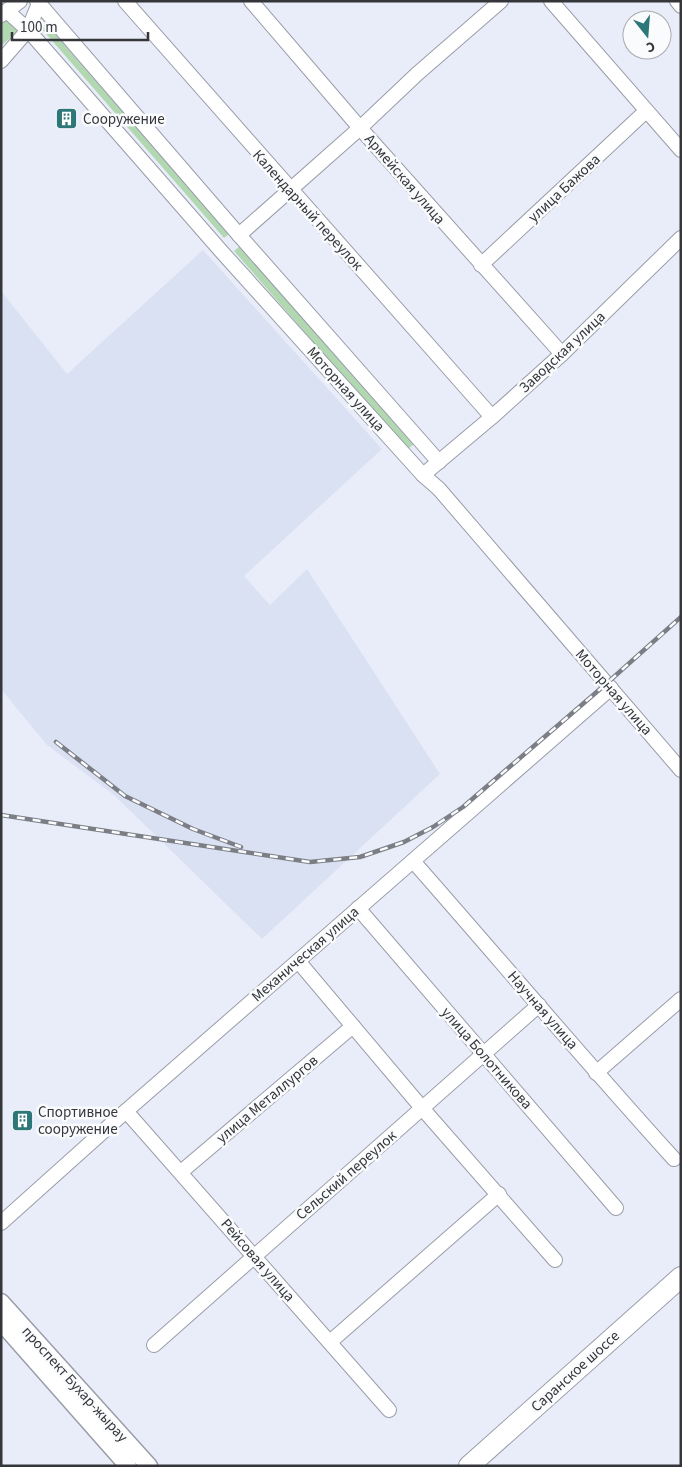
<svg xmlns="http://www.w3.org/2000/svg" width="682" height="1467" font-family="'Source Sans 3',sans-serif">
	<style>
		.built { fill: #dae1f3 }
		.green { fill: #b2d8b2 }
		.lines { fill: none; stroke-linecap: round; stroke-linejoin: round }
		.minor-casing { stroke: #999da8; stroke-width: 16 }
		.major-casing { stroke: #999da8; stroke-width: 19 }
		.highway-casing { stroke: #999da8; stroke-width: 22 }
		.minor { stroke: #fff; stroke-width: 14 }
		.major { stroke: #fff; stroke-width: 16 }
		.highway { stroke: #fff; stroke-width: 20 }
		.rail-casing { stroke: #7b7e85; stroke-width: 4.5 }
		.rail { stroke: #fafbfd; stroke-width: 2.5; stroke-dasharray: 8; stroke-linecap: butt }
		.labels { text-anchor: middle; stroke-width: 5; stroke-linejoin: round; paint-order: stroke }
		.poi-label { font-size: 15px; fill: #34363a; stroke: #fafbfd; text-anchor: start }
		.street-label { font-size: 15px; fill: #34363a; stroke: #fafbfd }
	</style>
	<rect width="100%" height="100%" fill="#e9edf9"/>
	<path class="built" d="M203,250L382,449L244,576L270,605L307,569L440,774L262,939L114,795L47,745L1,689V291L67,374Z"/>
	<g class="green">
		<path d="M5,18L18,31L1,46V21Z"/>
		<path d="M46,24L229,234L224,238L41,28Z"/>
		<path d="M241,245L414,444L407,450L234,251Z"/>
	</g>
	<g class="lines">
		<defs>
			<g id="minor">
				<path d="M37,1L239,235L439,462"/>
				<path d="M125,1L492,417"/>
				<path d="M251,1L360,128L562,354"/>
				<path d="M551,1L681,150"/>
				<path d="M677,1L681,6"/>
				<path d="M7,11L28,30L221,251L423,475L439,489L681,770"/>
				<path d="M1,15L20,1"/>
				<path d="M1,61L28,30L40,1"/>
				<path d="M239,235L360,128L417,74L501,1"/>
				<path d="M481,265L646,111"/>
				<path d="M423,475L492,417L562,354L681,238"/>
				<path d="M413,861C500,960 585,1061 674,1159"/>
				<path d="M358,908L616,1208"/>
				<path d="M298,961L422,1108L555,1260"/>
				<path d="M596,1073L681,999"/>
				<path d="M126,1111L389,1410"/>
				<path d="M181,1172L353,1026"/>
				<path d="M1,1223L126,1111L611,688"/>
				<path d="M330,1342L499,1194"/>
				<path d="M154,1345L539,1005"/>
			</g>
			<g id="major">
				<path d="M1,1302L149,1466"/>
				<path d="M1,1322L128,1466"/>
			</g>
			<path id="highway" d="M469,1466L681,1277"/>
		</defs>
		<use href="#minor" class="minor-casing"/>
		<use href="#major" class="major-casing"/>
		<use href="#highway" class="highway-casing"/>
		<use href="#minor" class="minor"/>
		<use href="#major" class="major"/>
		<use href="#highway" class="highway"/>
		<defs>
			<g id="rail">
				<path d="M56,742L125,796L193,829L241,847"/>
				<path d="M1,815L310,862L360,857L404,842L433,827L463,807L606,684L681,617"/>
			</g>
		</defs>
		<use href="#rail" class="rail-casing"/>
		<use href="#rail" class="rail"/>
	</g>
	<defs>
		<symbol id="building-square" viewBox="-11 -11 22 22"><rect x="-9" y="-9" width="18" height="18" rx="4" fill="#2d7778" stroke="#fafbfd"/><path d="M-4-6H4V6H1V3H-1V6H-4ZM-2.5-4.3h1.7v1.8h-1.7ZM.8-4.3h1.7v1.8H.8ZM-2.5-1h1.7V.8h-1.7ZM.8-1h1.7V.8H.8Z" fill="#fff"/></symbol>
	</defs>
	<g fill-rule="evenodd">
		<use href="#building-square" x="54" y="106" width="25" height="25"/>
		<use href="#building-square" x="10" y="1108" width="25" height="25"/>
	</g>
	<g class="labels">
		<g class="poi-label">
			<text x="83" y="124">Сооружение</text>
			<text x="38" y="1117">Спортивное<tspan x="38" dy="17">сооружение</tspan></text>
		</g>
		<g class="street-label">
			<text transform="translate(405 179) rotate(49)" y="5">Армейская улица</text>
			<text transform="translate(564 188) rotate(-43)" y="5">улица Бажова</text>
			<text transform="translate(308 210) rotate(48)" y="5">Календарный переулок</text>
			<text transform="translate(562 352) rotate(-43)" y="5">Заводская улица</text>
			<text transform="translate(346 389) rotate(48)" y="5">Моторная улица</text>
			<text transform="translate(614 692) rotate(49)" y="5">Моторная улица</text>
			<text transform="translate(305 954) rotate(-41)" y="5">Механическая улица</text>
			<text transform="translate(543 1010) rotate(49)" y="5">Научная улица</text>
			<text transform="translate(487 1058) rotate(49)" y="5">улица Болотникова</text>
			<text transform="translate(267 1099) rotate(-40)" y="5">улица Металлургов</text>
			<text transform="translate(346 1175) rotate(-41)" y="5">Сельский переулок</text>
			<text transform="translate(258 1260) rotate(49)" y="5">Рейсовая улица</text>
			<text transform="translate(575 1371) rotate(-42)" y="5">Саранское шоссе</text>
			<text transform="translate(75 1384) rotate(48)" y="5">проспект Бухар-жырау</text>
		</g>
	</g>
	<rect width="682" height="1467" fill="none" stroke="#34363a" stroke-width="5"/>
	<g transform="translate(647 35) rotate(163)"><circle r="24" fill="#fafbfd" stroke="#abacaf"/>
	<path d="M0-4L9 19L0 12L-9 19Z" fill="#2d7778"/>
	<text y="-8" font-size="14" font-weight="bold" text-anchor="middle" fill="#34363a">С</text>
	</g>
	<path d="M12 32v8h136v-8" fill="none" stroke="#34363a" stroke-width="2.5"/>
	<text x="20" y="32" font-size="15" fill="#34363a" stroke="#fafbfd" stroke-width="4" paint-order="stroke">100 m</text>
</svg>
